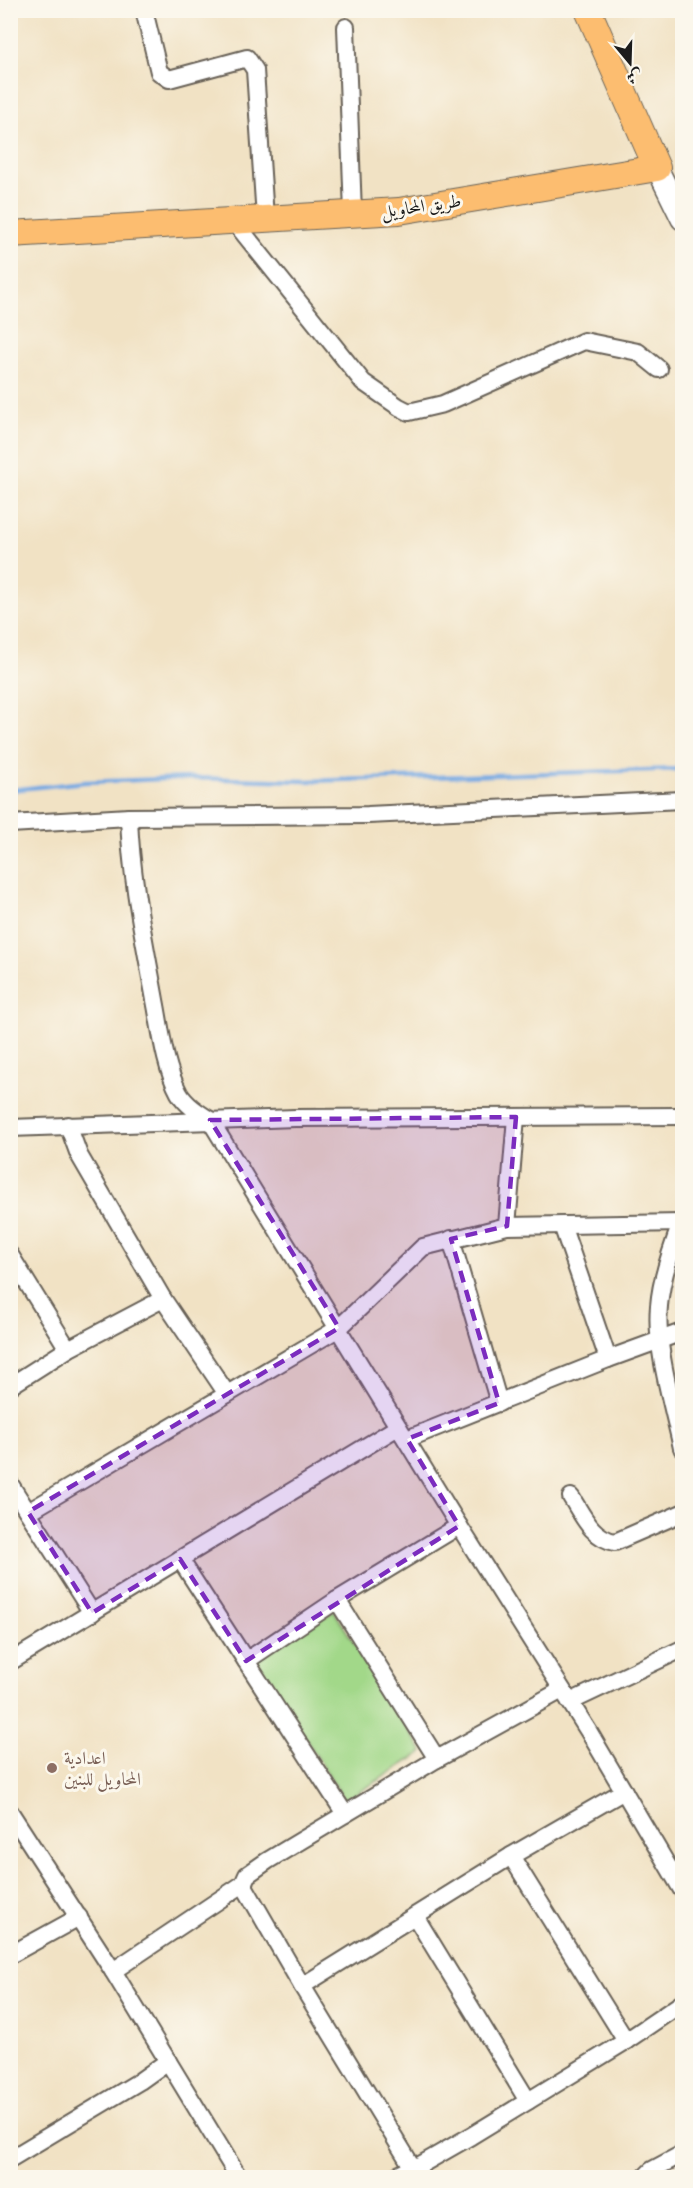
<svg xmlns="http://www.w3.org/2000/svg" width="693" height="2188" font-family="'IM FELL French Canon',Amiri,serif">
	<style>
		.green { fill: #a2d889; stroke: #5f7a52; stroke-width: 1.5 }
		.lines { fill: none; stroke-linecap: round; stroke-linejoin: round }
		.stream { stroke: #76a9e2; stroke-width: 4.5 }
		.minor-casing { stroke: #676157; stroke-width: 20 }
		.tertiary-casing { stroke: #676157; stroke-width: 24 }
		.primary-casing { stroke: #676157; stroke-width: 28 }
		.minor { stroke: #fff; stroke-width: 16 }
		.tertiary { stroke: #fff; stroke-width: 21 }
		.primary { stroke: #fcbd6f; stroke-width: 26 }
		.marked { fill: #7b2cbf; fill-opacity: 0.2; stroke: #7b2cbf; stroke-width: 4.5; stroke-dasharray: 12 8; stroke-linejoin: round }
		.education-dot { fill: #8d6e63; stroke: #fbf7ec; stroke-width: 2 }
		.labels { text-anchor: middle; stroke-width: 6; stroke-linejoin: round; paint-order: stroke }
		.street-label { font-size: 18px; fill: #1c1c1c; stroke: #fbf7ec }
		.education-label { font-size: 18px; fill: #785e54; stroke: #fbf7ec; text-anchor: start }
	</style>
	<rect width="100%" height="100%" fill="#fbf7ec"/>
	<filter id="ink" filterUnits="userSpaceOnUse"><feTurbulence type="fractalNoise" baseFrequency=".0167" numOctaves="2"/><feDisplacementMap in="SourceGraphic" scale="12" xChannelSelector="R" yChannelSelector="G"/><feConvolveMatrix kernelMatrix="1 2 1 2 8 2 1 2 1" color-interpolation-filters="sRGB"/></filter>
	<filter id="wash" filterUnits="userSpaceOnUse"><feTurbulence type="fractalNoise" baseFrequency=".008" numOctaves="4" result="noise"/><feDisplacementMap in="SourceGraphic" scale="24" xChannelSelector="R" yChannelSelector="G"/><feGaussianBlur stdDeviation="1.35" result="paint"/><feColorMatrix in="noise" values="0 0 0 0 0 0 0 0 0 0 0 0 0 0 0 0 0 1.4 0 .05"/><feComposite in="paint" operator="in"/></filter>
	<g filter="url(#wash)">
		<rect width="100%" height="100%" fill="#f1e2c4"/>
		<path class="green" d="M334,1611L423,1752L345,1801L256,1660Z"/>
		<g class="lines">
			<path class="stream" d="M10,790L85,782L191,778L306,781L682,769"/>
		</g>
	</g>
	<g filter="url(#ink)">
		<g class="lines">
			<defs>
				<g id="minor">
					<path d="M144,10L159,72L169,79L247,58L255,70L265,218"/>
					<path d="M346,27L353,213"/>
					<path d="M233,220L363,382L399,407L409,412L443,404L584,341L638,352L659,369"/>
					<path d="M129,817C131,879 144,939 155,1000C161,1030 164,1065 179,1093C186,1105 199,1113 210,1120L459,1526L589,1732L682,1890"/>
					<path d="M10,824L129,817L368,815L682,800"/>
					<path d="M68,1125L79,1155L163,1299"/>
					<path d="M10,1128L295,1118L682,1116"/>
					<path d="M682,1221C672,1247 661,1278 659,1306C655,1349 673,1405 682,1448"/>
					<path d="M562,1225L608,1359"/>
					<path d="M507,1226L516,1117"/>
					<path d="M451,1239L499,1403"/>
					<path d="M10,1255L68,1349"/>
					<path d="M10,1386L68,1349L163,1299L227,1394"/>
					<path d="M407,1439L608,1359L682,1332"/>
					<path d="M10,1484L92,1613"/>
					<path d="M571,1497C583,1516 592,1538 615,1542L682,1513"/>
					<path d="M28,1512L339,1328L423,1247L507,1226L682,1223V1225"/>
					<path d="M180,1559L345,1814"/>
					<path d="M337,1600L437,1759"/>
					<path d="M246,1661L337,1600L459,1526"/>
					<path d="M10,1662L398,1427"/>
					<path d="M570,1702L682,1649"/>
					<path d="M10,1812L113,1971L239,2178"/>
					<path d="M511,1856L626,2041"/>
					<path d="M415,1916L528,2101"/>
					<path d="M10,1955L79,1917"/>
					<path d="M113,1971L243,1884"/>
					<path d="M302,1986L511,1856L624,1791"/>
					<path d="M10,2159L140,2081L168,2061"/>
					<path d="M413,2168L302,1986L243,1884L247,1875L267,1861L437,1759L562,1690"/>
					<path d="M391,2178L422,2164L471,2136L626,2041L682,2003"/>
					<path d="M644,2178L652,2170L682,2154"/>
				</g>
				<path id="tertiary" d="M657,168L682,219"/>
				<path id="primary" d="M10,234L399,211L657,168L588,10"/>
			</defs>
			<use href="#minor" class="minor-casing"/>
			<use href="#tertiary" class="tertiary-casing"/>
			<use href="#primary" class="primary-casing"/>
			<use href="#minor" class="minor"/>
			<use href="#tertiary" class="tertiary"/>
			<use href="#primary" class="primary"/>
		</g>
	</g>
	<path class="marked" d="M516,1117L507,1226L451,1239L499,1403L407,1439L459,1526L246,1661L180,1559L92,1613L28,1512L339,1328L210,1120Z"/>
	<circle class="education-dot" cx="52" cy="1768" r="6"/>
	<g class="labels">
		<g class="street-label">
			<text transform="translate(421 206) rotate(-8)" y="6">طريق المحاويل</text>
		</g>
		<g class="education-label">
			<text x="64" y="1764">اعدادية<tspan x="64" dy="21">المحاويل للبنين</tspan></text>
		</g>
	</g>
	<rect width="693" height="2188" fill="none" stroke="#fbf7ec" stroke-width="36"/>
	<g transform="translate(630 63) rotate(161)" stroke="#fbf7ec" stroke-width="4.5" paint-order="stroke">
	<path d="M0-4.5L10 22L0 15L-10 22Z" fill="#1c1c1c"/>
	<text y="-9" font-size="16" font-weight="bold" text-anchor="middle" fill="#1c1c1c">ش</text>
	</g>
</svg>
